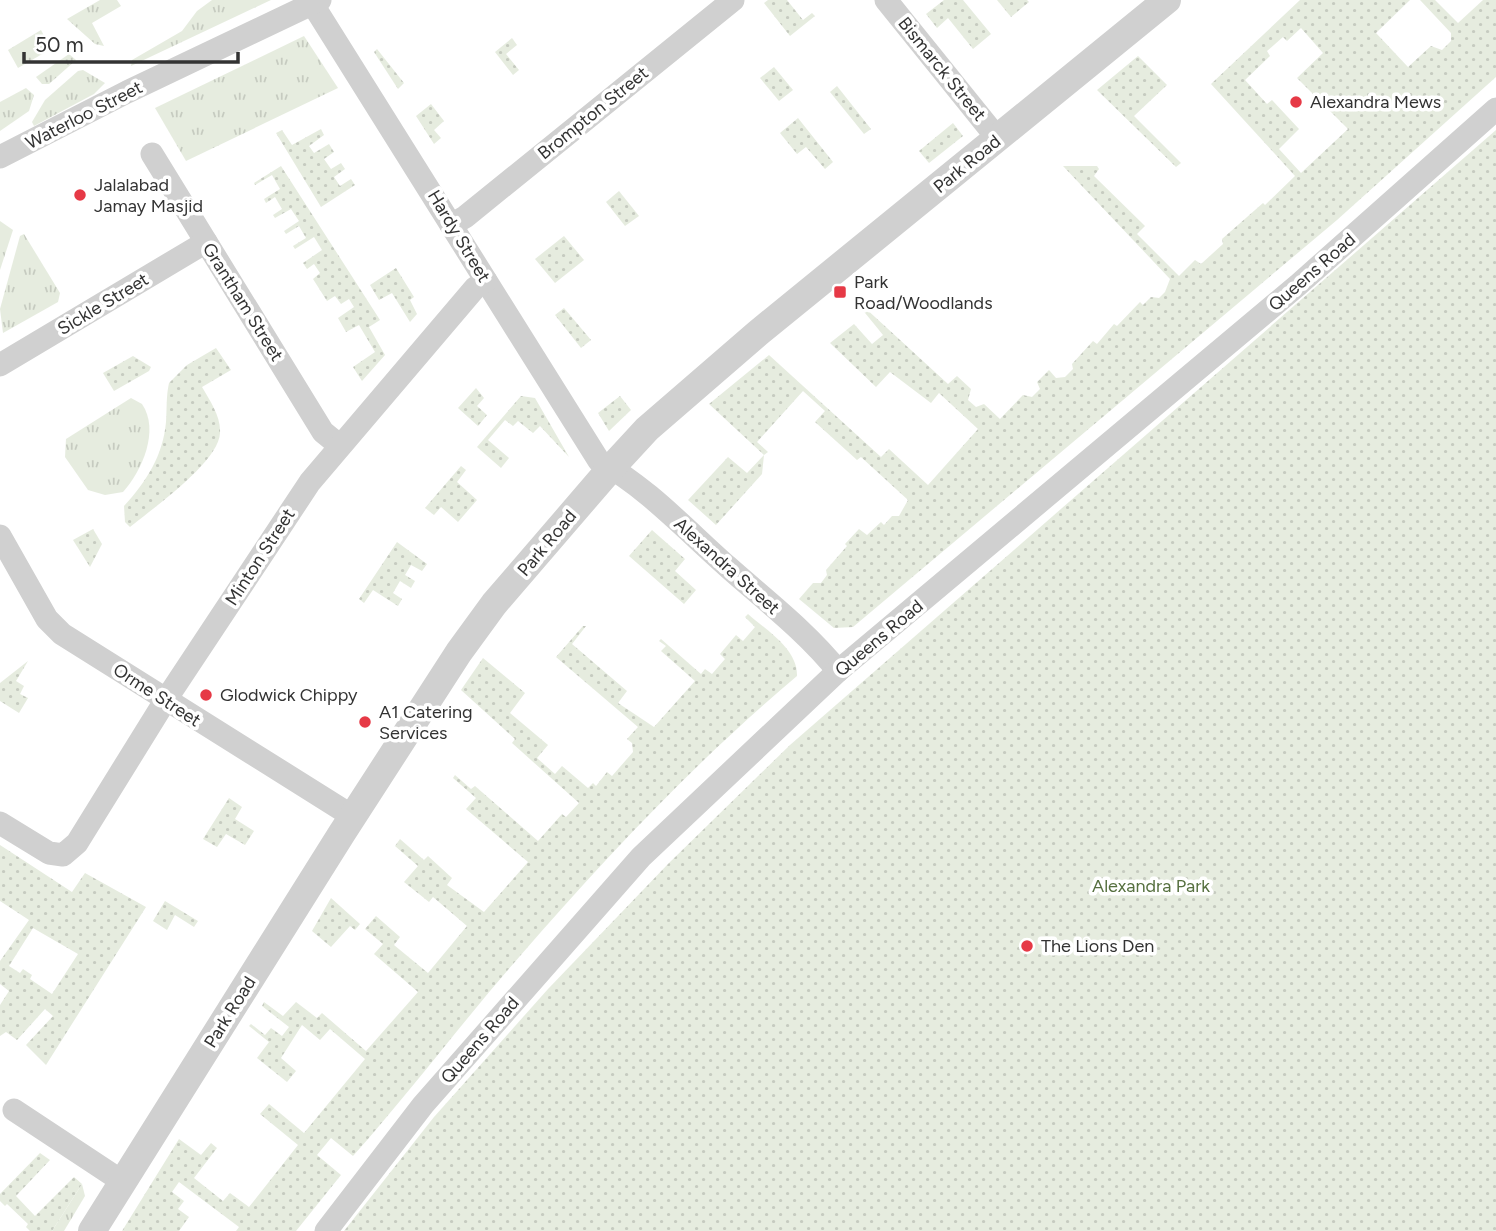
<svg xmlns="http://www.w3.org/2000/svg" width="1496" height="1231" font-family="Figtree,sans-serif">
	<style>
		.grass { fill: url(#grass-tufts) }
		.park { fill: url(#park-dots); fill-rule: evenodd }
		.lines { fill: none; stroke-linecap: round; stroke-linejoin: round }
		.minor { stroke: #d0d0d0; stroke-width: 23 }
		.tertiary { stroke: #d0d0d0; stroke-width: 28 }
		.poi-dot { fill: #e63946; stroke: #fff; stroke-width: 2.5 }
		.labels { text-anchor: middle; stroke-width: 7; stroke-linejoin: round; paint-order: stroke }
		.street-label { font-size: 18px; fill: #333; stroke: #fff }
		.poi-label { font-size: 18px; fill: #333; stroke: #fff; text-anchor: start }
		.park-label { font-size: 18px; fill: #56703f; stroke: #fff }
	</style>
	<defs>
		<pattern id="grass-tufts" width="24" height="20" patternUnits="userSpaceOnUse" patternTransform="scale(1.75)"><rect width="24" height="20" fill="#e6ecdf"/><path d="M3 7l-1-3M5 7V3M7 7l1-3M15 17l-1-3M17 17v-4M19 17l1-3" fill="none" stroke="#c6cbc0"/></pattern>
		<pattern id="park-dots" width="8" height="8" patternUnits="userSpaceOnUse" patternTransform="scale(1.75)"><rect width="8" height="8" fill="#e6ecdf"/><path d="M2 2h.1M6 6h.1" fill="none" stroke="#c6cbc0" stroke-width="1.8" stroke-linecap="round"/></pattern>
	</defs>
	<rect width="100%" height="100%" fill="#fff"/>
	<g class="grass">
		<path d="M100,0H117L121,6L92,23L104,46L95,44L67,19Z"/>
		<path d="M212,0H271L131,66L132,60L182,31L197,11Z"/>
		<path d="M41,30L51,49L18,68L8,50Z"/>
		<path d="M304,36L338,88L186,161L155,108Z"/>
		<path d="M69,54L76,60L49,84H42L36,77Z"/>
		<path d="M83,70L105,83L94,94L34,126L32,122L45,100L78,71Z"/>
		<path d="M26,88L34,95L29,111L0,131V102Z"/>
		<path d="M0,221L13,230L0,270Z"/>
		<path d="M24,234L60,293L58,302L3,333L0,309L20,236Z"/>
		<path d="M131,398L142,404C160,430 142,471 123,492L105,495L88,490L65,457L66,439Z"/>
		<path d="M82,1184L85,1196L64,1231H52Z"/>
	</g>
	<g class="park">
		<path d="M768,0H787L803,20L812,13L815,16L790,36L764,3Z"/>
		<path d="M944,0H963L991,34L973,49L948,18L937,28L926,14Z"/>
		<path d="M997,0H1027L1029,2L1011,17Z"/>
		<path d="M1300,0H1410L1376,33L1408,67L1431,46L1442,50L1451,41V33L1420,0H1435L1458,23L1483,0H1496V77L1337,220L853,627L834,628L799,599L813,583H821L827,575L826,570L847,546L845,544L859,529L867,535L881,522L884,525L892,516H899L908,500L861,457L857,460L815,422L825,411L803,391L757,442L768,452L764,455L762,474L716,525L688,500L728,457L747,473L764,455L709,404L769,355L881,457L889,449L928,485L978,429L939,393L931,403L890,372L876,387L830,343L854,324L872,344L883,335L861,308L863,306L948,384L957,376L971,389L968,400L976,407L984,404L1000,419L1023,395L1032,397L1040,389L1037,382L1049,370L1056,378L1065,377L1073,369L1072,364L1093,341L1097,344L1114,324L1117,326L1140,302L1143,305L1151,297L1159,298L1165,292L1170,279L1063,166H1097L1099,169L1094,176L1145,226L1137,234L1179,276L1195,260L1201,264L1223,244L1222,239L1263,203L1265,205L1295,176L1211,84ZM1301,28L1323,53L1297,78L1348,129L1301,173L1279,149L1299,129L1272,100L1267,104L1245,80L1270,56L1267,51L1283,37L1287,41Z"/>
		<path d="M512,38L517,45L506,54L519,70L513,75L495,52Z"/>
		<path d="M377,49L404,83L398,89L374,52Z"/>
		<path d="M1138,56L1167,85L1134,116L1181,163L1176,167L1097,90Z"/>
		<path d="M774,67L793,90L779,101L760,78Z"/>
		<path d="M837,86L871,129L864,134L830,92Z"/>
		<path d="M431,104L444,121L434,130L441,138L434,144L416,116Z"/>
		<path d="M798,118L833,162L825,169L806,147L797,154L780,133Z"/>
		<path d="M953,123L963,136L929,163L919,151Z"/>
		<path d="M321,129L324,135L309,146L314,153L329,144L334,152L324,159L331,169L341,163L345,169L334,177L340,186L351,179L355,185L321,207L276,133L282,130L292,145Z"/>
		<path d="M1496,130V1231H344L434,1117L548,989L668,864L790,745Z"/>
		<path d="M281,166L380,320L369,327L385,355L362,381L353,367L375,352L359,325L346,332L338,318L354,307L349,299L341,304L335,296L327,301L313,279L320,273L314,264L307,269L303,263L322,250L314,237L295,249L293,246L306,238L299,226L286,234L284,231L299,221L291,209L275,218L273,215L282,209L275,197L266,203L264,199L280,189L272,175L255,185L254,183Z"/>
		<path d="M619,191L639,216L625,226L606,202Z"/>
		<path d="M564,236L584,260L555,283L535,259Z"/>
		<path d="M396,268L414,297L410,300L417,314L410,322L392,293L379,300L370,285Z"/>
		<path d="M564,308L591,340L581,348L555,315Z"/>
		<path d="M216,348L231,370L202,387C210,401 221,416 220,433C219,462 152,509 130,527L125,522L124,506C146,482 163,456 166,422C167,409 166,396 169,383L187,365Z"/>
		<path d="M133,356L151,367L149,371L114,391L103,373Z"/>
		<path d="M476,388L484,398L477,406L487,415L478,426L458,408Z"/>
		<path d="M521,396L535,398L569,457L540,426L533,433L518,421L513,426L505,420L488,440L509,458L501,468L477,447Z"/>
		<path d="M620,396L631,410L609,431L598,413Z"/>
		<path d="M461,466L466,470L457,482L477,500L458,522L441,507L434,515L425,508Z"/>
		<path d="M93,529L102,544L90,567L73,540Z"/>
		<path d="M652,530L685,559L675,571L696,590L684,604L629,556Z"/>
		<path d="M397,542L427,564L422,571L411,565L405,575L415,581L411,588L400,581L393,593L402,599L398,606L373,590L364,603L359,599Z"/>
		<path d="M748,614C766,630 798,649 797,676C697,760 606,857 520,956C463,1021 411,1091 353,1156L331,1138L317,1155L341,1175L296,1231H236L239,1227L179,1182L172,1192L184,1201L178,1209L189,1217L179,1231H122L179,1139L201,1155L211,1143L217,1148L194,1178L223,1201L230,1193L249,1207L298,1145L260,1114L269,1104L304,1133L365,1059L330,1029L320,1040L302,1025L281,1058L296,1071L287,1082L257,1058L269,1042L249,1026L251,1024L265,1035L271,1028L282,1036L289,1027L262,1006L264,1002L283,1016L296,1002L317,1018L322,1013L366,1051L418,992L374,954L383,944L365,929L376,916L400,937L394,945L428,973L467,926L433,897L429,902L404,882L418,866L395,846L400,839L424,860L428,856L452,878L447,885L484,912L528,862L466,809L476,798L453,778L455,775L471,789L475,786L538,841L562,814L566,817L579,803L512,743L515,739L461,690L483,658L525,693L510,713L548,745L537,758L555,774L562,766L588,788L593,783L596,786L607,772L612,776L633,752L632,743L627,739L638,727L556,657L583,626H586L572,644L627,691L618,703L654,727L695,681L661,651L666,646L659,641L661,639L701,674L705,669L712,674L725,659L720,654L736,635L743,641L755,627L745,617Z"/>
		<path d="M28,661L16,681L24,686L20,694L28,698L19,713L0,701V683Z"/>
		<path d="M229,798L242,807L235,819L254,831L245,845L226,834L217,847L203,839Z"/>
		<path d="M0,845L72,892L85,873L146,907L46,1065L26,1045L53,1016L45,1009L17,1040L6,1032L0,1036V1005L9,991L0,984V961L29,920L0,901ZM33,928L78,954L52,994L30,979L32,975L23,969L20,973L9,966Z"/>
		<path d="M331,898L360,924L355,930L350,926L331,947L312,931Z"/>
		<path d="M165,901L198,921L194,927L175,915L167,930L153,921Z"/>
		<path d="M40,1153L50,1160L16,1196L35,1216L74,1177L82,1184L52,1231H30L26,1227L28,1224L7,1204L5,1206L0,1201V1194Z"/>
	</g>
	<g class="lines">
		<g class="minor">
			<path d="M310,0L599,461C647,487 687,531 728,567C765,600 807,632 838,671"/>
			<path d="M886,0L998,139"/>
			<path d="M152,154L323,432L339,445"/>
			<path d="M0,157L127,92L320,0"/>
			<path d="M451,225L465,217L733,0"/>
			<path d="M0,365L206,242"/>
			<path d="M0,536L47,619L62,634L352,816"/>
			<path d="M0,823L49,853L63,855L77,843L165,701L310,482L475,288L486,281"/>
			<path d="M14,1110L123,1182"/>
			<path d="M326,1231L423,1105L641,857L838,671L1298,285L1496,109"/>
		</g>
		<path class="tertiary" d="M92,1231L342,833L459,652L494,604L611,468L647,429L758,333L1167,0"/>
	</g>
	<g class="poi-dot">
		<circle cx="1296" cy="102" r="7"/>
		<circle cx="80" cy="195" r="7"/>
		<rect x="833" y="285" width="14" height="14" rx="3.5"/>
		<circle cx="206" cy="695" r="7"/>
		<circle cx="365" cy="722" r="7"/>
		<circle cx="1027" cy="946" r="7"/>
	</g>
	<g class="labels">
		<g class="street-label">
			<text transform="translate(942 69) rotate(51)" y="6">Bismarck Street</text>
			<text transform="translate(593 113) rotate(-39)" y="6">Brompton Street</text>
			<text transform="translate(84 115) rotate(-27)" y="6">Waterloo Street</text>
			<text transform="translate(967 164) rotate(-39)" y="6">Park Road</text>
			<text transform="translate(459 236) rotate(59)" y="6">Hardy Street</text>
			<text transform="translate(1312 272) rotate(-41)" y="6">Queens Road</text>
			<text transform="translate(243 302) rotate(58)" y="6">Grantham Street</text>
			<text transform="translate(103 304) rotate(-31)" y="6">Sickle Street</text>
			<text transform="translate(547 543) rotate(-50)" y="6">Park Road</text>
			<text transform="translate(260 557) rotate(-57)" y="6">Minton Street</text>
			<text transform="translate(727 566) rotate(42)" y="6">Alexandra Street</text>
			<text transform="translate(879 638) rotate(-40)" y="6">Queens Road</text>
			<text transform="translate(157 695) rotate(33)" y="6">Orme Street</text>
			<text transform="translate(230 1012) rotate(-58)" y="6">Park Road</text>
			<text transform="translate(480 1040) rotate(-49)" y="6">Queens Road</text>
		</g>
		<g class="poi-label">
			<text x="1310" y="108">Alexandra Mews</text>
			<text x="94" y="191">Jalalabad<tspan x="94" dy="21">Jamay Masjid</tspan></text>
			<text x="854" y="288">Park<tspan x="854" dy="21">Road/Woodlands</tspan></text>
			<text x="220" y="701">Glodwick Chippy</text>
			<text x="379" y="718">A1 Catering<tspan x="379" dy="21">Services</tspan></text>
			<text x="1041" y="952">The Lions Den</text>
		</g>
		<g class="park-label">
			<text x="1151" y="892">Alexandra Park</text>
		</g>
	</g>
	<path d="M24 52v10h214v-10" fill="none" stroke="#333333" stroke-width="3.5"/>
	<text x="35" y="52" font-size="21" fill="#333333" stroke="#ffffff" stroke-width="5" paint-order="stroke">50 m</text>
</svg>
